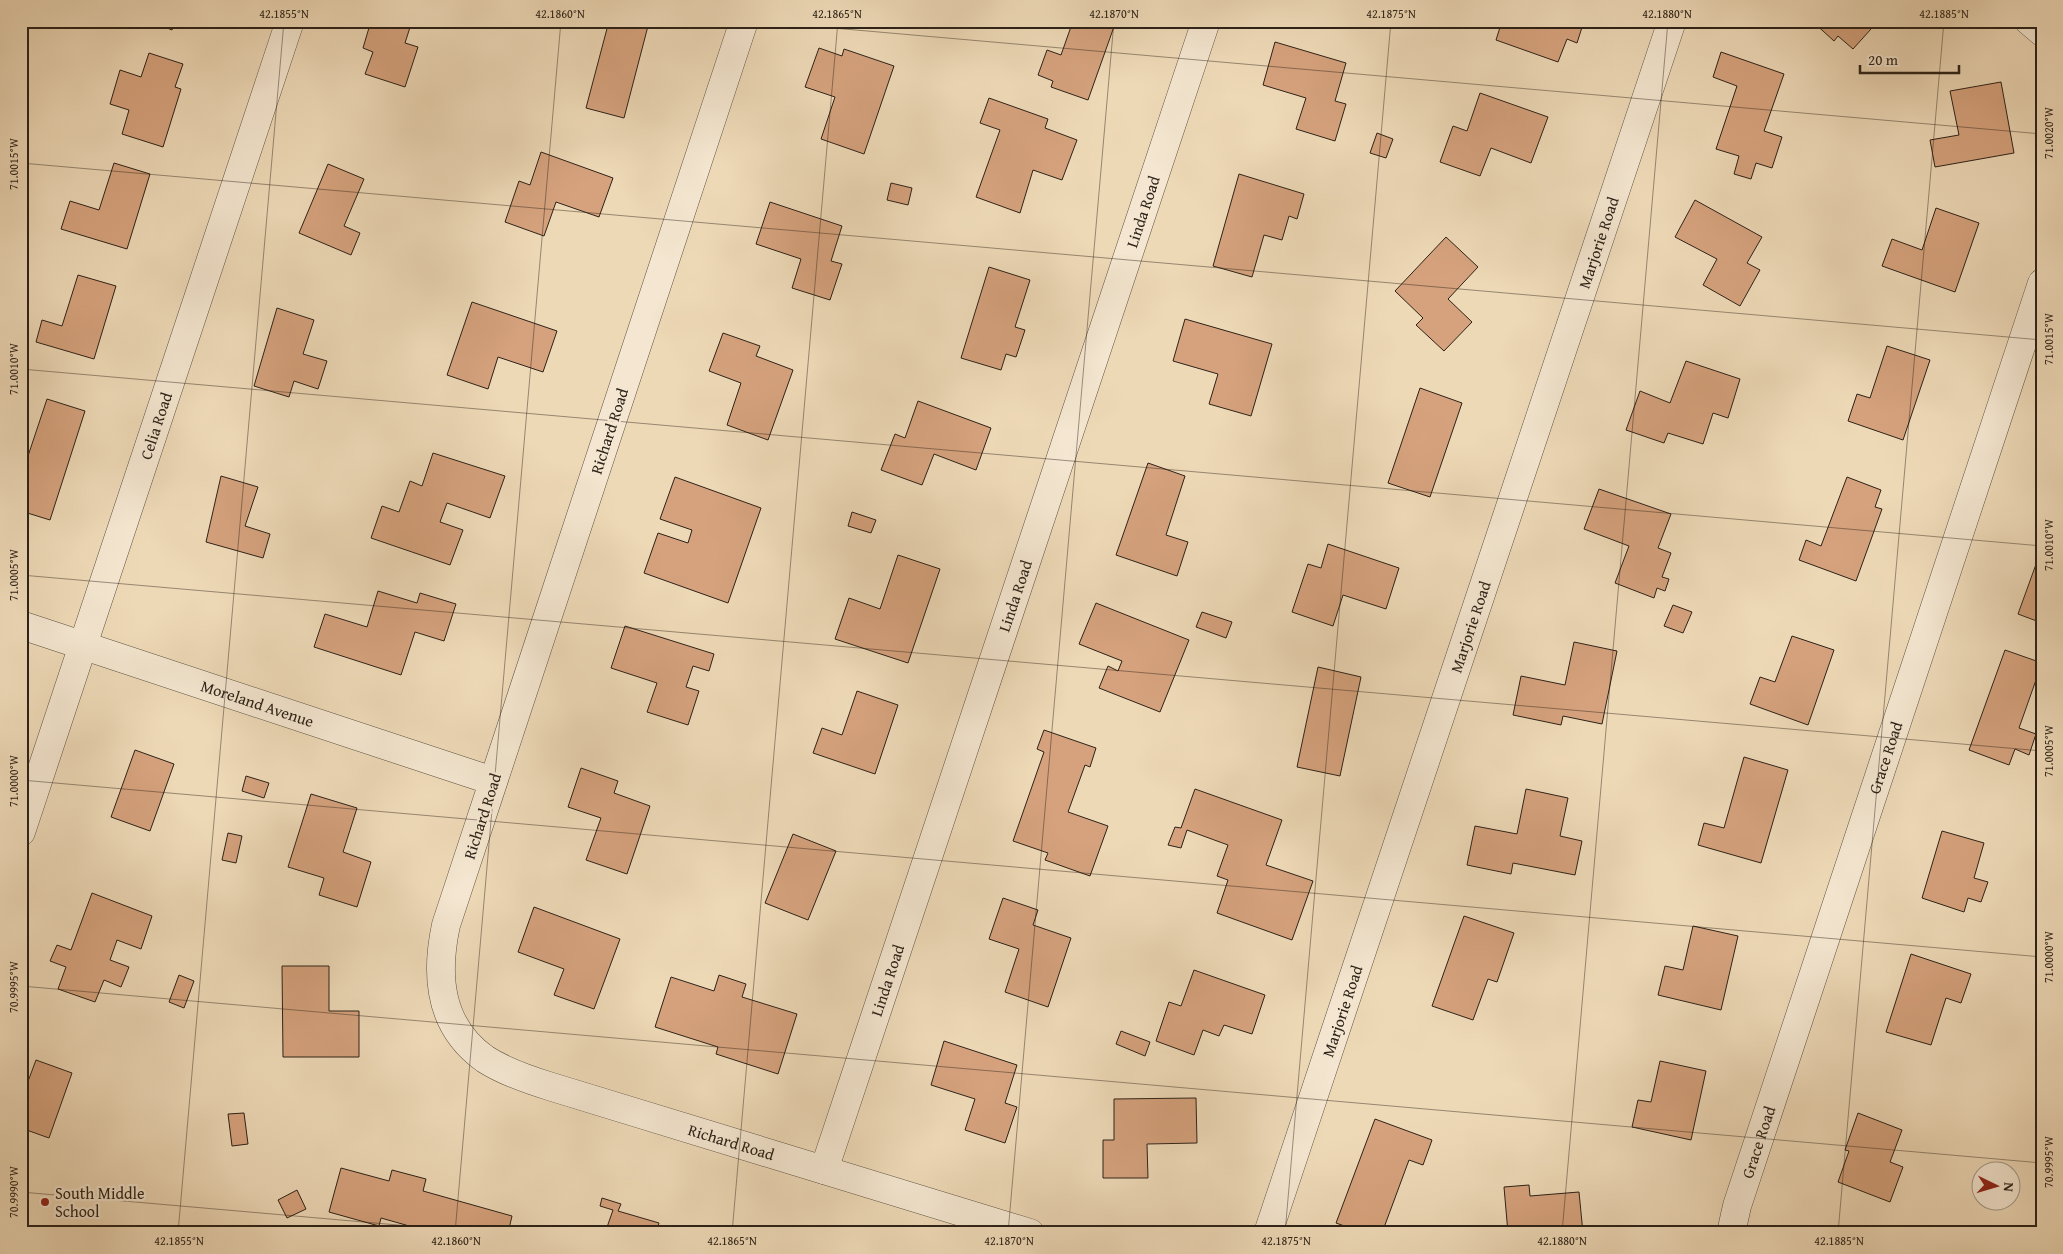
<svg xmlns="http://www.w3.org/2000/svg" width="2063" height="1254" font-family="'Gentium Book Plus',serif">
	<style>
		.building { fill: #d5a27d; stroke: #2c2218 }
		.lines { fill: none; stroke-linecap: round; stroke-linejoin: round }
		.minor-casing { stroke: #5c5040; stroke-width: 29 }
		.minor { stroke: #f4e6d0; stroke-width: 28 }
		.ticks { fill: none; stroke: #2c2218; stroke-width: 1; stroke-opacity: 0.45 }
		.poi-dot { fill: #8f2418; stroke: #f4e6d0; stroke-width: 2 }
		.labels { text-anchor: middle; stroke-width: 4.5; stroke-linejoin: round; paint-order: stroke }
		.street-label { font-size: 16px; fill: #2c2218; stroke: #f4e6d0 }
		.poi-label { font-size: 16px; fill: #2c2218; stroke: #f4e6d0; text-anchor: start }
		.neatline { fill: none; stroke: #2c2218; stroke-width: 2 }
		.ticks-label { font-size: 12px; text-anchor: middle; fill: #2c2218 }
	</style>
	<rect width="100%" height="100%" fill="#eed9b7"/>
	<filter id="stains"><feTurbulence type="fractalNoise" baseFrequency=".004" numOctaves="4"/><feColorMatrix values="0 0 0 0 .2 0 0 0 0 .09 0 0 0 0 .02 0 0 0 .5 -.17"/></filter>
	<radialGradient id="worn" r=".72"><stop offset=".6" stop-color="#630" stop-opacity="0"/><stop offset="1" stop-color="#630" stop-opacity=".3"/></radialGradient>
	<g class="building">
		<path d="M150,21H176L172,30Z"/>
		<path d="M371,21H412L405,43L418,47L405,87L365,74L373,52L363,48Z"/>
		<path d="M609,21H631L648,26L624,118L586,108Z"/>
		<path d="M1073,21H1116L1088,100L1051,87L1053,81L1038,75L1047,50L1061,55Z"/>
		<path d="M1377,21H1402L1400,28Z"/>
		<path d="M1502,21H1584L1577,43L1567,39L1558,62L1496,40Z"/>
		<path d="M1812,21H1862L1871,29L1853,49L1838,36L1834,41Z"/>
		<path d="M1275,42L1346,63L1335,101L1346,104L1335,141L1296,129L1306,98L1263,85Z"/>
		<path d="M819,48L842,56L844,49L894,66L864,154L821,139L835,97L805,87Z"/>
		<path d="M1721,52L1784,74L1764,131L1782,137L1772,168L1756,163L1751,179L1734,174L1739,156L1716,149L1737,86L1713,77Z"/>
		<path d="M149,53L183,64L175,87L181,89L163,147L122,134L129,110L110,104L120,70L141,77Z"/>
		<path d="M2001,82L2014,153L1935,167L1930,140L1959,135L1950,91Z"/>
		<path d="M1480,93L1548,117L1531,163L1491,148L1480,176L1440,162L1453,126L1467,131Z"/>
		<path d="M989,98L1048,119L1045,128L1077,140L1062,180L1033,170L1020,213L976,197L1000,130L980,123Z"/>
		<path d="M1377,133L1393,139L1386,158L1370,153Z"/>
		<path d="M541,152L613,178L599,217L556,202L544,236L505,222L519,181L530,185Z"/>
		<path d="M114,163L150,174L127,249L61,229L70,201L99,210Z"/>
		<path d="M328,164L364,179L344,226L360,233L351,255L299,233Z"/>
		<path d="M1239,174L1304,194L1297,219L1289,216L1282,240L1264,235L1252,277L1213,266Z"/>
		<path d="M891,183L912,188L908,205L887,200Z"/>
		<path d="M1695,200L1762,237L1747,263L1760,270L1740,306L1703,285L1717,259L1675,237Z"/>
		<path d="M770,202L842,226L831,261L842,264L830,300L792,288L801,259L756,244Z"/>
		<path d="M1936,208L1979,223L1955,292L1882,266L1892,239L1922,250Z"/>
		<path d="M1446,237L1478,267L1448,299L1472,322L1444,351L1416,325L1423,318L1395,291Z"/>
		<path d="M989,267L1030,280L1015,327L1025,330L1016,357L1006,354L1001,370L961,358Z"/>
		<path d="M78,275L116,286L94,359L36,342L42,320L62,326Z"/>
		<path d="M472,302L557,331L543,372L498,357L488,389L447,375Z"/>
		<path d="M277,308L314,320L303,354L327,361L318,389L294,381L289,397L254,386Z"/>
		<path d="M1185,319L1272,344L1251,416L1209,404L1218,374L1173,361Z"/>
		<path d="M723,333L760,346L756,356L793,370L768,440L727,425L741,383L709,371Z"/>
		<path d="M1887,346L1930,360L1903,440L1848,421L1857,394L1870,398Z"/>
		<path d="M1686,361L1740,379L1728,418L1713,413L1703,444L1668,433L1664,443L1626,430L1640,391L1670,403Z"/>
		<path d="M1420,388L1462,403L1430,497L1388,483Z"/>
		<path d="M47,399L85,411L50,520L21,511V464L25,465Z"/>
		<path d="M918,401L991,428L976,470L934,454L922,485L881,470L895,434L905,438Z"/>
		<path d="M433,453L505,476L490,518L447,503L440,522L463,530L450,565L371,538L382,506L399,512L410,481L422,486Z"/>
		<path d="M1148,463L1185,476L1166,535L1188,542L1177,576L1116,555Z"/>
		<path d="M221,476L258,487L245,526L270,534L263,558L206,542Z"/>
		<path d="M675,477L761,508L728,603L644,573L658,533L688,543L692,530L660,519Z"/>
		<path d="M1847,477L1881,490L1875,507L1882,509L1856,581L1799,560L1806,540L1821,546Z"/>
		<path d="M1599,489L1671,514L1658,548L1671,553L1662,577L1669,579L1665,591L1657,588L1654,598L1615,583L1629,546L1584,529Z"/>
		<path d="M852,512L876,520L871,533L848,526Z"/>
		<path d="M1328,544L1399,568L1386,609L1343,595L1333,626L1292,612L1308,564L1321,568Z"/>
		<path d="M898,555L940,569L908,663L835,639L849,598L880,609Z"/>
		<path d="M2039,556L2042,557V623L2018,614Z"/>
		<path d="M378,591L417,603L420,593L456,604L444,641L415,632L401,675L314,647L325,614L367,627Z"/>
		<path d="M1096,603L1189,640L1160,712L1099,688L1108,666L1118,671L1122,661L1079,644Z"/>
		<path d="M1673,605L1692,612L1683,633L1664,626Z"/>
		<path d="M1202,612L1232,622L1226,638L1196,627Z"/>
		<path d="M625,626L714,654L709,671L693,666L686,687L699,691L688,725L647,712L657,683L611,668Z"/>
		<path d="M1792,636L1834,650L1808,725L1750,704L1760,677L1775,682Z"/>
		<path d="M1574,642L1617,651L1602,724L1563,716L1561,725L1513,715L1521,676L1565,685Z"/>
		<path d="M2005,650L2042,663L2019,728L2036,734L2029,755L2015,749L2009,765L1969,750Z"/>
		<path d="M1318,667L1361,677L1340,776L1297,767Z"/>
		<path d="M857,691L898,705L875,774L813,753L822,728L842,735Z"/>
		<path d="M1044,730L1096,748L1090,767L1085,765L1068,812L1108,826L1090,876L1045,860L1048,853L1013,841L1044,752L1037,749Z"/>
		<path d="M135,750L174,764L150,831L111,817Z"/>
		<path d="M1744,757L1788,770L1761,863L1698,845L1704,823L1724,828Z"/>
		<path d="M581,768L618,781L614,793L650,806L627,874L586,860L601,818L568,807Z"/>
		<path d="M246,776L269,783L264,798L242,791Z"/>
		<path d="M1195,789L1282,820L1266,865L1313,881L1292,940L1217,913L1228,880L1217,876L1228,845L1187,830L1181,848L1168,845L1175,827L1181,828Z"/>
		<path d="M1526,789L1568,798L1560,836L1582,841L1575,875L1513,863L1511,874L1467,865L1475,826L1517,834Z"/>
		<path d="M311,794L357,808L343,852L371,862L357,907L319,895L324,878L288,867Z"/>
		<path d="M1942,831L1984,843L1974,878L1988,882L1981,902L1968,898L1964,912L1922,898Z"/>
		<path d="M228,833L242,836L236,863L222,860Z"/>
		<path d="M793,834L836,851L808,920L765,903Z"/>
		<path d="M92,893L152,916L141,949L117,940L110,960L129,967L121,987L104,980L95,1002L58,989L66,967L50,961L57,945L71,950Z"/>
		<path d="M1003,898L1038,910L1033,925L1071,938L1048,1007L1005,992L1019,949L989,939Z"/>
		<path d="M534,907L620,939L594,1009L554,995L564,969L518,952Z"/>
		<path d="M1464,916L1514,933L1497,982L1488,979L1473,1020L1432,1006Z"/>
		<path d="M1693,926L1738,936L1721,1010L1658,995L1665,966L1683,970Z"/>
		<path d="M1911,954L1971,974L1961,1003L1946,998L1931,1045L1886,1032Z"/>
		<path d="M282,966H329V1011H359V1057H283Z"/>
		<path d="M1194,970L1265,995L1252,1034L1224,1025L1219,1036L1203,1030L1194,1055L1156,1041L1169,1002L1181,1006Z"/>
		<path d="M179,975L194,981L184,1008L169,1002Z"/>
		<path d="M719,975L746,984L742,997L797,1014L778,1074L716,1054L718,1047L655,1027L671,977L714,991Z"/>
		<path d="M1121,1031L1150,1042L1145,1056L1116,1044Z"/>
		<path d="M944,1041L1017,1065L1005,1103L1017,1107L1005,1143L965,1130L975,1099L931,1085Z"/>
		<path d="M36,1060L72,1073L49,1138L21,1128V1100Z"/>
		<path d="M1660,1061L1706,1071L1691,1140L1632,1127L1638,1100L1651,1102Z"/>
		<path d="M1196,1098L1197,1143L1147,1144L1148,1178H1103V1140H1114V1099Z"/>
		<path d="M244,1113L248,1144L232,1146L228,1114Z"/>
		<path d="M1858,1113L1902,1130L1890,1162L1903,1167L1890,1202L1838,1182L1849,1151L1845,1150Z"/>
		<path d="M1375,1119L1432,1140L1423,1165L1409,1160L1382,1233H1364L1336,1223Z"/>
		<path d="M341,1168L389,1181L392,1170L426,1179L423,1191L512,1216L508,1233H434L381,1218L379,1226L329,1212Z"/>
		<path d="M1529,1185L1530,1196L1579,1192L1583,1233H1508L1504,1187Z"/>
		<path d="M297,1190L306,1209L287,1218L278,1200Z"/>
		<path d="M602,1198L621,1204L618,1211L659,1223L656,1233H605L613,1210L600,1206Z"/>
		<path d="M557,1226L581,1233H555Z"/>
	</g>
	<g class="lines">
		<defs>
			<g id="minor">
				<path id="s1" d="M744,21L446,925C435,976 439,1026 485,1059C505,1072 529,1080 552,1087L1030,1233"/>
				<path d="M2029,21L2042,32"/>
				<path id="s2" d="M21,625L493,781"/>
				<path id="s3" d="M21,832L290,21"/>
				<path id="s4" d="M824,1170L1206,21"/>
				<path id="s5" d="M1268,1233L1672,21"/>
				<path id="s6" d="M1731,1233L1737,1206L2042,283"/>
			</g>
		</defs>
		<use href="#minor" class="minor-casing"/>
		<use href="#minor" class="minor"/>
	</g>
	<path class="ticks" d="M753,21L2042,134M21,163L2042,340M21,369L2042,546M21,575L2042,751M21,780L2042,957M21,986L2042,1163M21,1192L489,1233M178,1233L284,21M455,1233L561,21M732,1233L838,21M1008,1233L1114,21M1285,1233L1391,21M1562,1233L1668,21M1838,1233L1944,21"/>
	<circle class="poi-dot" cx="45" cy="1202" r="5"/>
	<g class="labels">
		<g class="street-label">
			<text dy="6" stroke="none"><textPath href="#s4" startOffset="1010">Linda Road</textPath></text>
			<text dy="6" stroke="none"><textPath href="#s5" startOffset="1044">Marjorie Road</textPath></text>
			<text dy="6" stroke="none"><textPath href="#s3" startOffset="428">Celia Road</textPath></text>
			<text transform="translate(609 431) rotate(-72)" y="6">Richard Road</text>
			<text dy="6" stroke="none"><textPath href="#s4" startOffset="605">Linda Road</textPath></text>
			<text dy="6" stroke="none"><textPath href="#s5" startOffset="639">Marjorie Road</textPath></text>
			<text dy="6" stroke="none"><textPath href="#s2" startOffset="249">Moreland Avenue</textPath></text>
			<text dy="6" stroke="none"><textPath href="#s6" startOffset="500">Grace Road</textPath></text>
			<text transform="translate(482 816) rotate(-72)" y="6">Richard Road</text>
			<text dy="6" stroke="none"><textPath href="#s4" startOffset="200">Linda Road</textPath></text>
			<text dy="6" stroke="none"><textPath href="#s5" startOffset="234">Marjorie Road</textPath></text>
			<text dy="6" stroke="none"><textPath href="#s1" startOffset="1361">Richard Road</textPath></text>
			<text dy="6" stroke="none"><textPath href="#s6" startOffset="95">Grace Road</textPath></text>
		</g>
		<g class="poi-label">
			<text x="55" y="1199">South Middle<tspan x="55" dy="18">School</tspan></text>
		</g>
	</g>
	<rect width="2063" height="1254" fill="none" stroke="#eed9b7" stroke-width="55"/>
	<g transform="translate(1996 1186) rotate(95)"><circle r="24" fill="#f4e6d0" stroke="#a49886"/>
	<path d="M0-4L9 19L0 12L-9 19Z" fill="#8f2418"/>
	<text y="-8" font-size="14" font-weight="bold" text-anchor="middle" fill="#2c2218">N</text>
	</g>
	<path d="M1860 65v8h99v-8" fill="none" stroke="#2c2218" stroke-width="2.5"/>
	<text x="1868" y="65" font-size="15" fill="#2c2218" stroke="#f4e6d0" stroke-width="4" paint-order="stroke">20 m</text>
	<rect x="28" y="28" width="2008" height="1198" class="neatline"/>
	<g class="ticks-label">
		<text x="284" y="18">42.1855°N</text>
		<text x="560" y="18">42.1860°N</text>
		<text x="837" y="18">42.1865°N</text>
		<text x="1114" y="18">42.1870°N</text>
		<text x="1391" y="18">42.1875°N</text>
		<text x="1667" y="18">42.1880°N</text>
		<text x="1944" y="18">42.1885°N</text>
		<text transform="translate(2049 133) rotate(-90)" y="4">71.0020°W</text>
		<text transform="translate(14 164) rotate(-90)" y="4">71.0015°W</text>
		<text transform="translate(2049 339) rotate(-90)" y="4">71.0015°W</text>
		<text transform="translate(14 369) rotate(-90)" y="4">71.0010°W</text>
		<text transform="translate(2049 545) rotate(-90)" y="4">71.0010°W</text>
		<text transform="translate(14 575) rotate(-90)" y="4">71.0005°W</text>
		<text transform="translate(2049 751) rotate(-90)" y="4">71.0005°W</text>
		<text transform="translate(14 781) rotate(-90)" y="4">71.0000°W</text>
		<text transform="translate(2049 957) rotate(-90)" y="4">71.0000°W</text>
		<text transform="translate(14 987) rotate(-90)" y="4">70.9995°W</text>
		<text transform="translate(2049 1162) rotate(-90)" y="4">70.9995°W</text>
		<text transform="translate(14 1192) rotate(-90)" y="4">70.9990°W</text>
		<text x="179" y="1245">42.1855°N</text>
		<text x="456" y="1245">42.1860°N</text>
		<text x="732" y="1245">42.1865°N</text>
		<text x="1009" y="1245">42.1870°N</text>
		<text x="1286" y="1245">42.1875°N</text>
		<text x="1562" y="1245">42.1880°N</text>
		<text x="1839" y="1245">42.1885°N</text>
	</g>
	<rect width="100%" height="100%" filter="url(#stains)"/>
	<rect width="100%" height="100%" fill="url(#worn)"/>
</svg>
